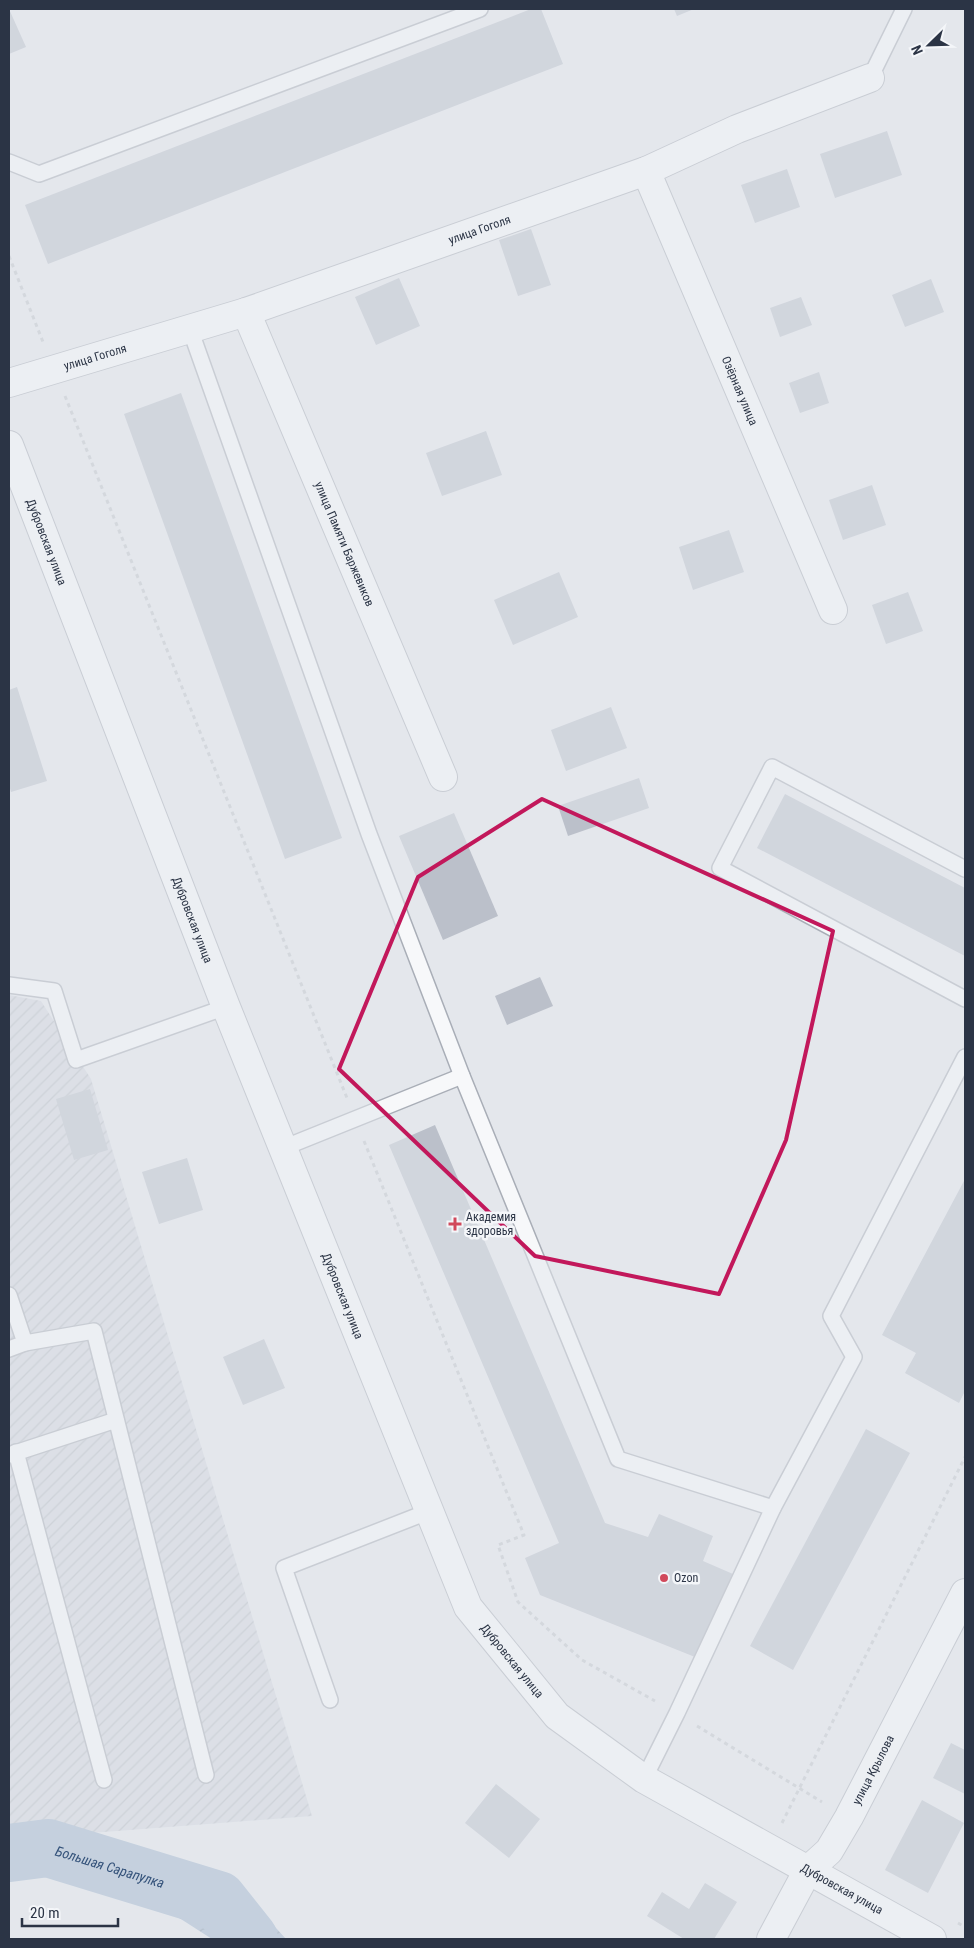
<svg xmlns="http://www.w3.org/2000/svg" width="974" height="1948" font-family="'Roboto Condensed',sans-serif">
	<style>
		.industrial { fill: url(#industrial-furrows) }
		.water { fill: url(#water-waves) }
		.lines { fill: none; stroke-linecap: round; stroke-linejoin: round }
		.river { stroke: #9fb4cc; stroke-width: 58 }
		.building { fill: #bbc0ca }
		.service-casing { stroke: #a9aeb7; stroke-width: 18 }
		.minor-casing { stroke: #a9aeb7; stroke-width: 30 }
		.tertiary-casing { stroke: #a9aeb7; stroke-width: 30 }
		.path { stroke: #c2c5cb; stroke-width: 3; stroke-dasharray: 4 4; stroke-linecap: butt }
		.service { stroke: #f7f8fa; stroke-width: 15 }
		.minor { stroke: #f7f8fa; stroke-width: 28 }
		.tertiary { stroke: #f7f8fa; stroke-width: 28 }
		.marked { fill: none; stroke: #c2185b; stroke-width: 4; stroke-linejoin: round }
		.poi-dot { fill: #d1495b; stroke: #f4f6f9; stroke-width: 2 }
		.labels { text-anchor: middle; stroke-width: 5; stroke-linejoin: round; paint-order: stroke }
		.street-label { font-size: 12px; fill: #2b3445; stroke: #f4f6f9 }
		.poi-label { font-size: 12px; fill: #2b3445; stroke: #f4f6f9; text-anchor: start }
		.water-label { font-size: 14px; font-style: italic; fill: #34527a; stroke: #f4f6f9 }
	</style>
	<defs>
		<pattern id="industrial-furrows" width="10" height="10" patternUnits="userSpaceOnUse" patternTransform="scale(1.25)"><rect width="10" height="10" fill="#d2d6de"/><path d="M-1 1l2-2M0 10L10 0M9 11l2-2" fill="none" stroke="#b4b8c0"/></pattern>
		<pattern id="water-waves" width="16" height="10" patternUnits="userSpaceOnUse" patternTransform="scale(1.25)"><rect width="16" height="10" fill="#9fb4cc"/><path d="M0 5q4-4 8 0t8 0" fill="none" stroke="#8293a7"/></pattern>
	</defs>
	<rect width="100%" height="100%" fill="#e4e7ec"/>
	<path class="industrial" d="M9,995L41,1001L91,1079L312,1816L91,1833L9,1836Z"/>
	<path class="water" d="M81,1855L167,1861L228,1875L286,1939H212Z"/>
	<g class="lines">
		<path class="river" id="s1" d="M9,1853L48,1848L218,1900L249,1939"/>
	</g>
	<g class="building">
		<path d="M9,9L26,47L9,54Z"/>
		<path d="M531,9H541L563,64L48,264L25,205Z"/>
		<path d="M674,9H694L677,16Z"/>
		<path d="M887,131L902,175L835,198L820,154Z"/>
		<path d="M787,169L800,207L755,223L741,185Z"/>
		<path d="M531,229L551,285L518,296L499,240Z"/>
		<path d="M399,278L420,326L376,345L355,297Z"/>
		<path d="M931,279L944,312L905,327L892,295Z"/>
		<path d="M801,297L812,325L780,337L770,308Z"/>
		<path d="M819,372L829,403L800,413L789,383Z"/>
		<path d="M181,393L342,838L285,859L124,414Z"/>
		<path d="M486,431L502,475L442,496L426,453Z"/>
		<path d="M872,485L886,525L843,540L829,500Z"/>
		<path d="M729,530L744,572L693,590L679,547Z"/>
		<path d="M559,572L578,617L513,645L494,600Z"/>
		<path d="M908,592L923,631L886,644L872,605Z"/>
		<path d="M17,687L47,781L11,792L9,785V690Z"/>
		<path d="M611,707L627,748L566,771L551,730Z"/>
		<path d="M639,778L649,808L568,836L558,806Z"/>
		<path d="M785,794L965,888V956L757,848Z"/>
		<path d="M454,813L498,916L443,940L399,836Z"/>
		<path d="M540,977L553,1006L507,1025L495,996Z"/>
		<path d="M90,1089L108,1150L74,1160L56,1099Z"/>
		<path d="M435,1125L605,1523L648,1537L659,1514L713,1536L703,1561L733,1574L695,1657L540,1595L525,1558L559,1543L389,1145Z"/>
		<path d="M187,1158L203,1210L159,1224L142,1172Z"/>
		<path d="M965,1179V1391L959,1403L905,1373L916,1353L882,1335Z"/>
		<path d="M264,1339L285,1388L243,1405L223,1357Z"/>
		<path d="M866,1429L910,1453L793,1670L750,1646Z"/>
		<path d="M951,1743L965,1750V1794L933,1778Z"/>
		<path d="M496,1784L540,1819L509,1858L465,1823Z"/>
		<path d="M922,1800L964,1823L928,1893L885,1870Z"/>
		<path d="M705,1883L737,1902L714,1939H684L647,1916L662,1892L689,1909Z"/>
	</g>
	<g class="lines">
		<defs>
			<g id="service">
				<path d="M870,78L904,9"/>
				<path d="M9,162L39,174L480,9"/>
				<path d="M190,329L369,834L462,1076L618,1459L773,1508"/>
				<path d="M965,869L772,767L720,868L965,999"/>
				<path d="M9,985L54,991L76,1060L226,1007"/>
				<path d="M283,1148L462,1076"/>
				<path d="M9,1295L25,1343L9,1349"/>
				<path d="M25,1343L94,1331L206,1775"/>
				<path d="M16,1452L104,1780"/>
				<path d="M9,1455L116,1420"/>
				<path d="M330,1700L284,1568L430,1511"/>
				<path d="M644,1779L677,1713L773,1508L854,1357L831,1316L965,1057"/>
			</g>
			<g id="minor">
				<path id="s2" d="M646,171L833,610"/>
				<path id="s3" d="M246,312L443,777"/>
				<path id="s4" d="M9,383L246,312L646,171L737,129L870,78"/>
				<path id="s5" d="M771,1939L808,1870L829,1851L849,1817L965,1593"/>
			</g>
			<g id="tertiary">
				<path id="s6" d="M9,445L226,1007L468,1607L557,1716L644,1779L932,1939"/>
			</g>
		</defs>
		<use href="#service" class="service-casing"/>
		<use href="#minor" class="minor-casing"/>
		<use href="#tertiary" class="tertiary-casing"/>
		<g class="path">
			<path d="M9,256L43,342"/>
			<path d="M65,396L347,1098"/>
			<path d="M364,1141L524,1535L498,1545L518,1602L582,1660L655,1701"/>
			<path d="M697,1726L822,1802"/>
			<path d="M782,1823L965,1457"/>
			<path d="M958,1923L965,1927"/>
		</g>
		<use href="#service" class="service"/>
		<use href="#minor" class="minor"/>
		<use href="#tertiary" class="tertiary"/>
	</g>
	<path d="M0 0H974V1948H0ZM542,799L833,931L786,1140L719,1294L535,1256L339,1069L418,877Z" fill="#e4e7ec" fill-opacity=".55" fill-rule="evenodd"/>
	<path class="marked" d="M542,799L833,931L786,1140L719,1294L535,1256L339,1069L418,877Z"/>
	<g class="poi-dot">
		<path d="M452.5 1216.5h5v5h5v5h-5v5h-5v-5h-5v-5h5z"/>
		<circle cx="664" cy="1578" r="5"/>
	</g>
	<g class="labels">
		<g class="street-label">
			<text dy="4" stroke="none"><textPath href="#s4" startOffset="495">улица Гоголя</textPath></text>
			<text dy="4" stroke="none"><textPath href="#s4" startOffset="90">улица Гоголя</textPath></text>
			<text dy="4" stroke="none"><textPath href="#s2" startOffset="239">Озёрная улица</textPath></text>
			<text dy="4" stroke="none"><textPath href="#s6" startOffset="104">Дубровская улица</textPath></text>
			<text dy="4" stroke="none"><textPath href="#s3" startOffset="252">улица Памяти Баржевиков</textPath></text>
			<text dy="4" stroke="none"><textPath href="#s6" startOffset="509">Дубровская улица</textPath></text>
			<text dy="4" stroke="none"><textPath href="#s6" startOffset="914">Дубровская улица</textPath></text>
			<text dy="4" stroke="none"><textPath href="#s6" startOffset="1319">Дубровская улица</textPath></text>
			<text dy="4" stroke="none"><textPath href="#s5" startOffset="199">улица Крылова</textPath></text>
			<text dy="4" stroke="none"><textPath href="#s6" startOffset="1724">Дубровская улица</textPath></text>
		</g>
		<g class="poi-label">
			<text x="466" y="1221">Академия<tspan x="466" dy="14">здоровья</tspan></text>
			<text x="674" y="1582">Ozon</text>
		</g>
		<g class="water-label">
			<text dy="5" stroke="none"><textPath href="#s1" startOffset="104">Большая Сарапулка</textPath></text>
		</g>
	</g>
	<rect width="974" height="1948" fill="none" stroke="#2b3445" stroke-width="20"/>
	<g transform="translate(929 45) rotate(247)" stroke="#f4f6f9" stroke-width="4" paint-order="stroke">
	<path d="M0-4L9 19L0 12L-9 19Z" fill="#2b3445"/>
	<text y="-8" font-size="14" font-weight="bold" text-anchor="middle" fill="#2b3445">N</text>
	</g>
	<path d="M22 1918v8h96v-8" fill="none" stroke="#2b3445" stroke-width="2.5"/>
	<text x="30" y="1918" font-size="15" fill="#2b3445" stroke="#f4f6f9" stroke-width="4" paint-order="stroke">20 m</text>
</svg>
